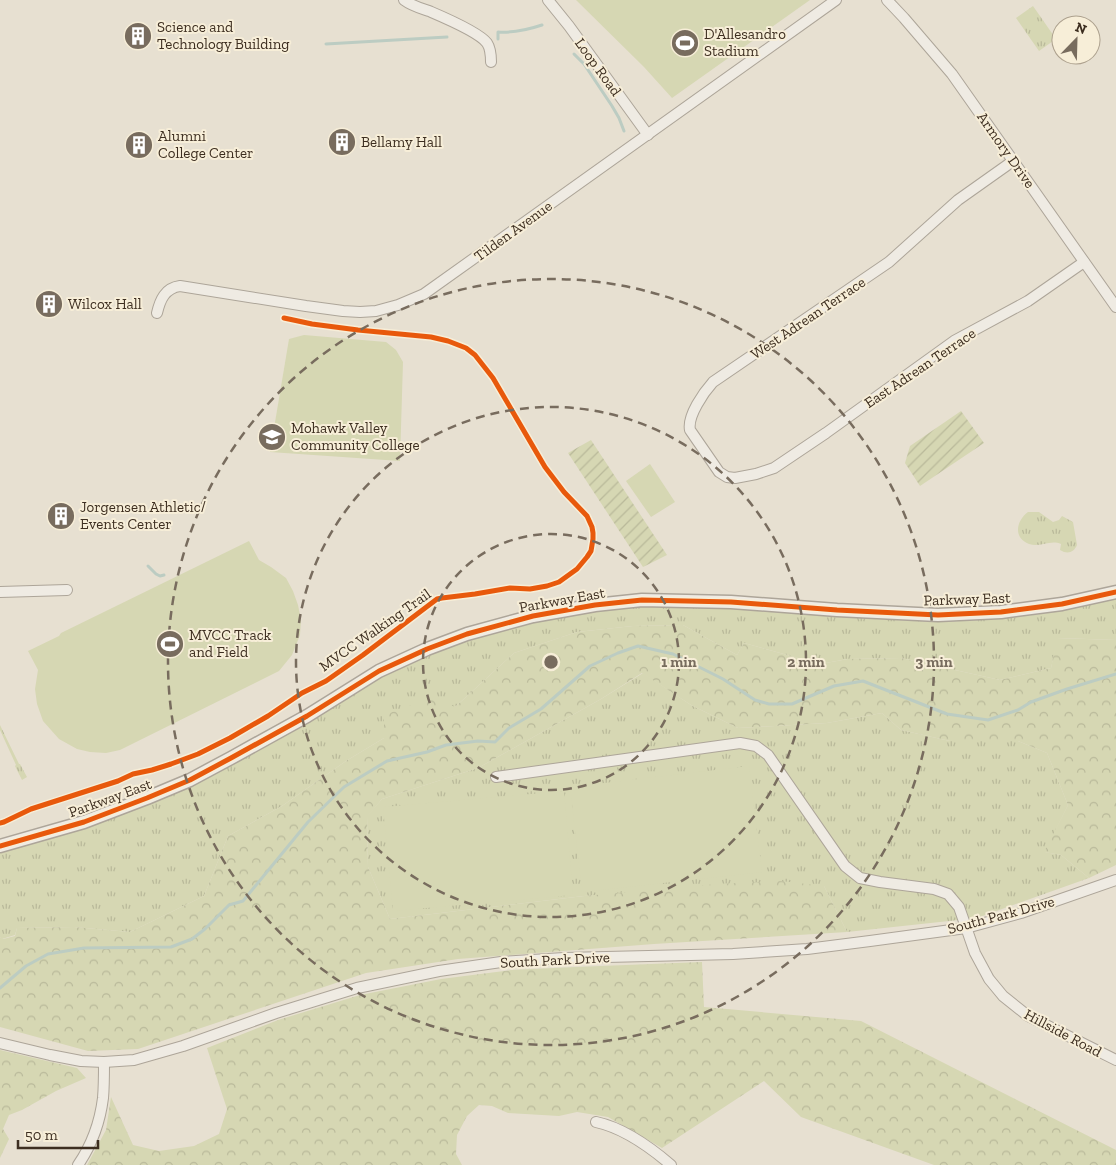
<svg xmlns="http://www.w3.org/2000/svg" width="1116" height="1165" font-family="'Zilla Slab',serif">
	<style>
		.grass { fill: url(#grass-tufts) }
		.forest { fill: url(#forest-crowns) }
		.garden { fill: url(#garden-furrows) }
		.pitch { fill: #d6d7b3 }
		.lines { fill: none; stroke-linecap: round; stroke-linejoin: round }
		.stream { stroke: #bcccc2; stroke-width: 3 }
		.minor-casing { stroke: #ada599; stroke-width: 12 }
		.tertiary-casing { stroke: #ada599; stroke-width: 15 }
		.minor { stroke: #efebe3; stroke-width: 10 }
		.tertiary { stroke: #efebe3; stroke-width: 12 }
		.cycleway-casing { stroke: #f7eed8; stroke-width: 8 }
		.cycleway { stroke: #e8590c; stroke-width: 5 }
		.ring { fill: none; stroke: #786c5e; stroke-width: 2.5; stroke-dasharray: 9 6 }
		.labels { text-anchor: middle; stroke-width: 4; stroke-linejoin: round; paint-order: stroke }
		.poi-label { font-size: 15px; fill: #3d2e20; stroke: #f7eed8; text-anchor: start }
		.street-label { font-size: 15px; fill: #3d2e20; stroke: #f7eed8 }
		.centre { fill: #786c5e; stroke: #f7eed8; stroke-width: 2.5 }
		.ring-label { font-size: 15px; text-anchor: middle; font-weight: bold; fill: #786c5e; stroke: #f7eed8; stroke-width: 4; stroke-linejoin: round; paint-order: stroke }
	</style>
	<defs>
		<pattern id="grass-tufts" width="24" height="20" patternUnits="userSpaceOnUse" patternTransform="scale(1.25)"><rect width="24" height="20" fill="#d6d7b3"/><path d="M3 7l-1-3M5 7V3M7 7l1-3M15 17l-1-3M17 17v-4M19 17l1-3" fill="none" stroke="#b9b99a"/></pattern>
		<pattern id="forest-crowns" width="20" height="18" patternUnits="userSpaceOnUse" patternTransform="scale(1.25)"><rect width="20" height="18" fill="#d6d7b3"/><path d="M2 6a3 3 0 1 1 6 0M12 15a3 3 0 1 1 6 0" fill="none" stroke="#b9b99a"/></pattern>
		<pattern id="garden-furrows" width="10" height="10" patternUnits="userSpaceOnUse" patternTransform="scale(1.25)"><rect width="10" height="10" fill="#d6d7b3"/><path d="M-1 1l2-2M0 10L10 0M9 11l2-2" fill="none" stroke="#b9b99a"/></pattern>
	</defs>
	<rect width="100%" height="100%" fill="#e7e0d1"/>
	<g class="grass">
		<path d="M1033,6L1056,39L1039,51L1016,18Z"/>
		<path d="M1028,512H1039L1053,522L1059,520L1062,516L1073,522L1077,545C1074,552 1068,555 1060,550L1061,544C1050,539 1040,548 1029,544C1013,538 1016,521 1028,512Z"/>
		<path d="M1116,598V640L1058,638L1051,668L1000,680L901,658L848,659L820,664L744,643L737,655L683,625L633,626L577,632L514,653L455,707L384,738L346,761L282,806L228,836L204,896L130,932L74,927L17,928L15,935L2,939L0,937V853L91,825L134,810L177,792L223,770L271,743L380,678L421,658L480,635L536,620L590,611L645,606L737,609L875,619L940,622L1001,619L1048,613Z"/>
		<path d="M643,673L691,705L738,728L827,723L882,713L901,730L950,741H1018L1047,753L1068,805L1045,852L1061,855L1089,878L977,918L847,932L824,886L584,896L390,919L368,867L367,816L382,799L478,768L601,699Z"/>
		<path d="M0,725L19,764H20L27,777L22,780L15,766L16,765L0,730Z"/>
	</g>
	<g class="forest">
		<path d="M683,625L737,655L744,643L820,664L848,659L901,658L1000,680L1051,668L1057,638L1116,640V865L1089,878L1061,855L1044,852L1068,805L1047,753L1018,741H950L901,730L882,713L827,723L738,728L691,705L642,673L601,699L478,768L382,799L367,817L368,867L390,919L584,896L717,884L781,881L824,886L847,932L654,944L458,959L366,973L138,1049L88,1051L0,1027V937L3,939L15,936L17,928L74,927L130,932L204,896L228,836L282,806L346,761L384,738V715L433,697L455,707L514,653L577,632L633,626Z"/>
		<path d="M702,962L704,1007L861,1021L1116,1150V1165H934L801,1117L764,1081L662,1148L608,1117L577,1112L559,1116L508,1113L492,1106L479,1105L467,1116L457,1135L456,1154L462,1165H87L106,1130L111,1097L133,1145L159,1151L194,1146L219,1134L227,1109L207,1048L278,1020L360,995L441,979L511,970L575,967Z"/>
		<path d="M0,1050L77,1068L86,1078L56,1091L22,1110L9,1115L3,1129L9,1139L0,1158Z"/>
	</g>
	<g class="garden">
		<path d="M961,411L984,443L920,486L905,463L910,446Z"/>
		<path d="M591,440L667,555L643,567L568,453Z"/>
	</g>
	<g class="pitch">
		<path d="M576,0H810L672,98L644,67Z"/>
		<path d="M304,335L386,342L396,350L403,362L400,461L270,452L289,339Z"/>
		<path d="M650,464L675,502L651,517L626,481Z"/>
		<path d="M249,541L259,560L271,567L286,578L293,591L298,605L301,620L300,635L292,655L279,671L120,750L106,753L90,752L77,749L59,739L43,721L37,704L35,689L38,670L28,651L59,636L61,633Z"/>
		<path d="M749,766L762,872L582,892L570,787Z"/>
		<path d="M564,791L573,895L393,911L383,807Z"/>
	</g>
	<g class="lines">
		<g class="stream">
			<path d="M498,39V32C513,33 527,30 542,25"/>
			<path d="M326,44L447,37"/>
			<path d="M574,54L584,64L612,106L619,118L624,131"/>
			<path d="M148,566L156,574L160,576L164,575"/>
			<path d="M0,988L26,966L48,954L84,948L171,947L192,939L205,929L229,905L243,901L308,822L344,787L387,761L427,752L446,745L478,741L495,742L509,728L541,709L590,666L618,653L638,646L673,654L723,679L755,700L769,704H792L834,686L863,681L947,714L988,720L1018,710L1031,702L1067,689L1116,674"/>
		</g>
		<defs>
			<g id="minor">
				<path d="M404,0C412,6 420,8 429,11C443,17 479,32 487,43C491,49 491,56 491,62"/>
				<path d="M548,0L569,26L648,135"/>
				<path d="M887,0L904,18L952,74L1116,307"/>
				<path d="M1013,161L958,200L889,262L713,382C704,392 687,416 690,430L719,472L727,477L735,478L756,474L774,468L826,433L954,341L1028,301L1084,262"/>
				<path d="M157,313C160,300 165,288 180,286L306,306L343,311L360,312L376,311L398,305L424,294L836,0"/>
				<path d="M0,592L67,590"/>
				<path d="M496,777L740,743L756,746L768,755L845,866L860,878L880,882L934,889L948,894L959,907L975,953L989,979L1003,996L1028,1016L1116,1060"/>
				<path d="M0,1043L50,1055L81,1061L104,1062L134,1060L183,1046L276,1013L357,988L439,971L501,962L564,958L733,954L807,949L870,941L966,928L1021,913L1116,880"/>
				<path d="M596,1122C624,1128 650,1147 671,1165"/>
				<path d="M78,1165C91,1146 100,1122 103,1098C104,1087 104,1074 104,1062"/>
			</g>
			<path id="tertiary" d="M0,846L84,822L147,798L190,780L231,758L307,716L379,671L427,649L467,634L533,616L595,605L642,600L731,602L837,610L938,615L1001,612L1062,604L1116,592"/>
		</defs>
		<use href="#minor" class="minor-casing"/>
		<use href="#tertiary" class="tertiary-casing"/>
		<use href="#minor" class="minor"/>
		<use href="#tertiary" class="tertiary"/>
		<defs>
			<g id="cycleway">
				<path d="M0,823L4,822L31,809L118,781L133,774L152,770L171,764L198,754L230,738L268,716L302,693L326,681L363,655L437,599L442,598L475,594L510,588L530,589L547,586L559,582L577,569L587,557L591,551L593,539V533L592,527L587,516L564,492L545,467L493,378L475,355L466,348L448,341L431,337L358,330L312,324L284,318"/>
				<path d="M0,846L84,822L147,798L190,780L231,758L307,716L379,671L427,649L467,634L533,616L595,605L642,600L731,602L837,610L938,615L1001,612L1062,604L1116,592"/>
			</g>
		</defs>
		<use href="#cycleway" class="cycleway-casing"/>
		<use href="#cycleway" class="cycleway"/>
	</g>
	<g class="ring">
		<circle cx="551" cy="662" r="128"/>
		<circle cx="551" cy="662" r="255"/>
		<circle cx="551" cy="662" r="383"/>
	</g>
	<defs>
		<symbol id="building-disc" viewBox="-11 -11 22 22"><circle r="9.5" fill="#786c5e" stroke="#f7eed8"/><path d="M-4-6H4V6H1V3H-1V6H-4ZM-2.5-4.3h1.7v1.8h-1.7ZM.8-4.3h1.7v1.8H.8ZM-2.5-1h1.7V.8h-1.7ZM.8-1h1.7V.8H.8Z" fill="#fff"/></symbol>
		<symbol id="stadium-disc" viewBox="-11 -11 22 22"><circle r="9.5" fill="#786c5e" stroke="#f7eed8"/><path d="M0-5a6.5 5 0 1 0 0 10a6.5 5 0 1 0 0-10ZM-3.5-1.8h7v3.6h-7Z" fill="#fff"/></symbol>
		<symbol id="university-disc" viewBox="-11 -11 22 22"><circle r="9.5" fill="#786c5e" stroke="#f7eed8"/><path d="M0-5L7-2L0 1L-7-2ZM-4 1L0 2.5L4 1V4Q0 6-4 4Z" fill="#fff"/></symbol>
	</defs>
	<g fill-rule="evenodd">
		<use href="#building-disc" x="122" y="20" width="32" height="32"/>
		<use href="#stadium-disc" x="669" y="27" width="32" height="32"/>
		<use href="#building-disc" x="326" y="126" width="32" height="32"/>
		<use href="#building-disc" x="123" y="129" width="32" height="32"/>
		<use href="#building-disc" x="33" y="288" width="32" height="32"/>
		<use href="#university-disc" x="256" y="421" width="32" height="32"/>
		<use href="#building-disc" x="45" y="500" width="32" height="32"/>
		<use href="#stadium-disc" x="154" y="628" width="32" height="32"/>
	</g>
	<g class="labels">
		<g class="poi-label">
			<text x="157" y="32">Science and<tspan x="157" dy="17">Technology Building</tspan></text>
			<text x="704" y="39">D'Allesandro<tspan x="704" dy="17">Stadium</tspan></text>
			<text x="158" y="141">Alumni<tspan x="158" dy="17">College Center</tspan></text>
			<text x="361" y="147">Bellamy Hall</text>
			<text x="68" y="309">Wilcox Hall</text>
			<text x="291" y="433">Mohawk Valley<tspan x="291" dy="17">Community College</tspan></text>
			<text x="80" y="512">Jorgensen Athletic/<tspan x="80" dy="17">Events Center</tspan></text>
			<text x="189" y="640">MVCC Track<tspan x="189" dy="17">and Field</tspan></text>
		</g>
		<g class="street-label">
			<text transform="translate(598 67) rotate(54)" y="5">Loop Road</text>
			<text transform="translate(1006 150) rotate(55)" y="5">Armory Drive</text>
			<text transform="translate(513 231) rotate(-36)" y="5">Tilden Avenue</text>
			<text transform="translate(808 318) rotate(-34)" y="5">West Adrean Terrace</text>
			<text transform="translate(920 368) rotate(-34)" y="5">East Adrean Terrace</text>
			<text transform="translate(967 599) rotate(-2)" y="5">Parkway East</text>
			<text transform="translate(562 600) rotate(-10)" y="5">Parkway East</text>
			<text transform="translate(375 630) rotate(-35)" y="5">MVCC Walking Trail</text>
			<text transform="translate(110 798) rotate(-20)" y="5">Parkway East</text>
			<text transform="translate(1001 915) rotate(-15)" y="5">South Park Drive</text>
			<text transform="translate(555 960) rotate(-3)" y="5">South Park Drive</text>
			<text transform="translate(1063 1033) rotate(28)" y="5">Hillside Road</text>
		</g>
	</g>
	<circle cx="551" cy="662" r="8" class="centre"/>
	<g class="ring-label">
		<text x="679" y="667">1 min</text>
		<text x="806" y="667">2 min</text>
		<text x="934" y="667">3 min</text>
	</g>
	<g transform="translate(1076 40) rotate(23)"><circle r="24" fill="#f7eed8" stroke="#ada18e"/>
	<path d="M0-4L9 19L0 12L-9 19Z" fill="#786c5e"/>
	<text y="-8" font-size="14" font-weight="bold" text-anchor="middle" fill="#3d2e20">N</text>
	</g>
	<path d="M18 1140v8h80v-8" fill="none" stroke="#3d2e20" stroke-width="2.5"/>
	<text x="25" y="1140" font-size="15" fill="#3d2e20" stroke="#f7eed8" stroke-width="4" paint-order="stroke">50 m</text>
</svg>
